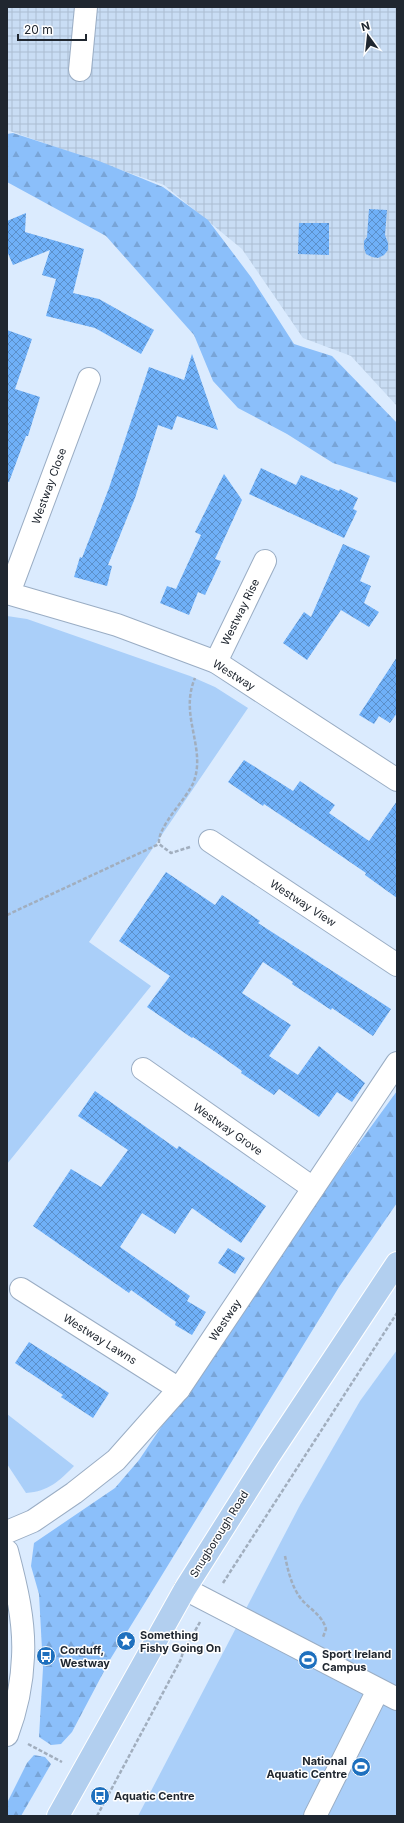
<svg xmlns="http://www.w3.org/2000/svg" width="404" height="1823" font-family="Inter,sans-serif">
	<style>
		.industrial { fill: url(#industrial-grid) }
		.grass { fill: #aacff9 }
		.forest { fill: url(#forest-firs) }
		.building { fill: url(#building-cross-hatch) }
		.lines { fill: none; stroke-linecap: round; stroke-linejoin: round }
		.minor-casing { stroke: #9aadc4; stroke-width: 24 }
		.major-casing { stroke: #fff; stroke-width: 24 }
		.path { stroke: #a1aebe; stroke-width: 2.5; stroke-dasharray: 4 2; stroke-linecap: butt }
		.minor { stroke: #fff; stroke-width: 22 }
		.major { stroke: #b2cfef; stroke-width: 22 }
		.labels { text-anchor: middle; stroke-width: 3; stroke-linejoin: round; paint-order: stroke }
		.street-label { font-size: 11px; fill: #202730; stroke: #fff }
		.poi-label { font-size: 11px; font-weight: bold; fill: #202730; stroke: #fff; text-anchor: start }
	</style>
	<defs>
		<pattern id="industrial-grid" width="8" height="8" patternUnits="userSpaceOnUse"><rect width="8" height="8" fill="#c9ddf4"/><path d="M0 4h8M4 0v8" fill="none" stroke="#acbed2"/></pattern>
		<pattern id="forest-firs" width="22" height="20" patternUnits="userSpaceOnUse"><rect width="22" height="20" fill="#8bbffa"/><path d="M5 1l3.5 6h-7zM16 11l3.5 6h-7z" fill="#78a4d7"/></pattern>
		<pattern id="building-cross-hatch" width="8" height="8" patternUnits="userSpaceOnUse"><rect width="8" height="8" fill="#6fb0f8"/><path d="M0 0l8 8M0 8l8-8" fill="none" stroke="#5b8fc9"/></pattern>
	</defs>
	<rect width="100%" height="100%" fill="#dbebfe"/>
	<path class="industrial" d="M7,7H397V406L351,356L303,338L242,249L164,185L7,130Z"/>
	<g class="grass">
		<path d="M7,616L27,619L190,676L215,687L248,708L89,942L151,986L7,1164Z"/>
		<path d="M397,1350V1816H138L300,1505L360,1401Z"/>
		<path d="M7,1414L74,1466C58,1482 49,1491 26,1493L7,1464Z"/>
	</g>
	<g class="forest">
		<path d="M13,133L99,161L163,187L208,220L251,277L294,344L332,356L397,423V483L333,463L287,434L238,408L213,381L194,335L106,236L7,182V134Z"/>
		<path d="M397,1091V1203L339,1287L111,1658L72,1732L61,1744L51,1745L39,1737L43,1668L39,1594L31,1566L34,1543L115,1488L139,1460L273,1261Z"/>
		<path d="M34,1755L45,1757L51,1764L21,1816H7V1803L27,1763Z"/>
	</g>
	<g class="building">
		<path d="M369,209L387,210L385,235L388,243V250L384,255L378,258L372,257L366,254L364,248V241L367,237Z"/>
		<path d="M26,213L25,232L84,249L73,293L99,299L154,330L141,354L95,328L46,316L56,279L42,275L50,250L13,265L7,251V221Z"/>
		<path d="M299,223H329V255L298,254Z"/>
		<path d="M7,330L32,339L15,389L40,397L28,436H26L9,482H7Z"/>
		<path d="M192,354L218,430L177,416L172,430L158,425L135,498L108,565L112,566L107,586L74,577L80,557L82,558L109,488L149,367L184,380Z"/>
		<path d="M261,468L296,485L301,475L339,491L340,489L358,498L353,509L357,511L344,538L249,494Z"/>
		<path d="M224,474L242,500L215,559L221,561L205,595L198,592L189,615L160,603L167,586L176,589L201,535L195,532Z"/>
		<path d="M343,544L370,556L360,581L371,586L364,603L379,612L369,627L341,610L307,660L283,643L304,612L311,617Z"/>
		<path d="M397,657V713L390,723L379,716L374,724L359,715Z"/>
		<path d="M244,760L293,791L300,781L335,805L329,813L369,841L397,801V898L365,875L366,873L312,836L264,804L263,806L228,782Z"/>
		<path d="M166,872L215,905L222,895L260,921L258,923L391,1009L373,1036L332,1008L331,1010L292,984L293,982L263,962L242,993L291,1025L269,1056L298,1075L319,1046L365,1083L352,1102L337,1092L319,1117L279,1089L274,1095L241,1073L242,1071L217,1053L193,1037L192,1038L147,1007L170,976L119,941Z"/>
		<path d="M95,1091L177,1149L179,1146L266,1206L241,1243L192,1208L175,1234L142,1213L120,1247L190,1296L187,1301L206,1312L192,1335L175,1325L176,1322L131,1290L129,1293L33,1226L71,1169L101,1187L128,1150L78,1116Z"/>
		<path d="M228,1248L245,1258L235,1274L218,1263Z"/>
		<path d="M29,1342L109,1393L93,1418L61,1397L63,1395L15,1363Z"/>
	</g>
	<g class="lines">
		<defs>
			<g id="minor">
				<path d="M80,70L86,7"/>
				<path d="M7,593L117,625L216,662L397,780"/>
				<path d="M9,593L89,379"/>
				<path d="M216,662L265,561"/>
				<path d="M210,841L397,965"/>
				<path d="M143,1069L313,1188"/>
				<path d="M21,1289L179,1389"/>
				<path d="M7,1532L33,1521L74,1493L116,1460L179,1389L397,1063"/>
				<path d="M7,1551C16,1585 25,1622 23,1657C22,1683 16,1711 7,1735"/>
				<path d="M185,1589L397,1699"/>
				<path d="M315,1816L378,1690"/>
			</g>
			<path id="major" d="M58,1816L185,1589L269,1456L397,1263"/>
		</defs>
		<use href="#minor" class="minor-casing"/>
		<use href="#major" class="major-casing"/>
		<g class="path">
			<path d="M190,847L171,853L159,844C157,826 188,798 194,781C206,747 179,715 195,678"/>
			<path d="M7,915L159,844"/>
			<path d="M285,1556C288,1571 292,1588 302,1600C311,1610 322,1615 326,1629L323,1637"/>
			<path d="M223,1583L397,1313"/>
			<path d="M28,1744L62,1762"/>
			<path d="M97,1816L181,1659L183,1652L200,1622"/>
		</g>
		<use href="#minor" class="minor"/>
		<use href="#major" class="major"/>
	</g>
	<defs>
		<symbol id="sight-disc" viewBox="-11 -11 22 22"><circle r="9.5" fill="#1e70be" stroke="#fff"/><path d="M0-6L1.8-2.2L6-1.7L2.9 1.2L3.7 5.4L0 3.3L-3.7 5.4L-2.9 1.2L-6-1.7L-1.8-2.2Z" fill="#fff"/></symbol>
		<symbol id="bus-disc" viewBox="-11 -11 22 22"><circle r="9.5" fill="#1e70be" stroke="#fff"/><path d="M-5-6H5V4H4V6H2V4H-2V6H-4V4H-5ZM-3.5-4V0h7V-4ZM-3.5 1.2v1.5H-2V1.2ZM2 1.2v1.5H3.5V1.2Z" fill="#fff"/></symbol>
		<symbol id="stadium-disc" viewBox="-11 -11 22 22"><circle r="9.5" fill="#1e70be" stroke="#fff"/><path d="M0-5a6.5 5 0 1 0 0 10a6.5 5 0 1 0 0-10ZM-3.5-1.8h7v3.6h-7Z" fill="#fff"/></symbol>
	</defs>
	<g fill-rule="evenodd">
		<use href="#sight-disc" x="115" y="1630" width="22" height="22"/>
		<use href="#bus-disc" x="35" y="1645" width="22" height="22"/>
		<use href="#stadium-disc" x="297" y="1649" width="22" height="22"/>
		<use href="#stadium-disc" x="350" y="1756" width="22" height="22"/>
		<use href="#bus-disc" x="89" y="1785" width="22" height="22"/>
	</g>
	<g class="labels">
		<g class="street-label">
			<text transform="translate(49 486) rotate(-70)" y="4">Westway Close</text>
			<text transform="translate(240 612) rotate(-64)" y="4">Westway Rise</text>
			<text transform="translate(234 675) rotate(32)" y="4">Westway</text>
			<text transform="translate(303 903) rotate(33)" y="4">Westway View</text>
			<text transform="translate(228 1129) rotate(35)" y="4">Westway Grove</text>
			<text transform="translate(225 1320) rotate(-56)" y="4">Westway</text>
			<text transform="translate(100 1339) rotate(32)" y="4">Westway Lawns</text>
			<text transform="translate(219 1534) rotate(-58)" y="4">Snugborough Road</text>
		</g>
		<g class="poi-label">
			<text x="140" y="1639">Something<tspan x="140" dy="13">Fishy Going On</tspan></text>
			<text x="60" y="1654">Corduff,<tspan x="60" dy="13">Westway</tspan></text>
			<text x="322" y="1658">Sport Ireland<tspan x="322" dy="13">Campus</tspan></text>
			<text x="347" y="1765" text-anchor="end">National<tspan x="347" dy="13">Aquatic Centre</tspan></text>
			<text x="114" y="1800">Aquatic Centre</text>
		</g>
	</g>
	<rect width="404" height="1823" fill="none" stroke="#202730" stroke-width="16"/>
	<g transform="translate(368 36) rotate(345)" stroke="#ffffff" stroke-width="3" paint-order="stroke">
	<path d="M0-3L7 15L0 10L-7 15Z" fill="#202730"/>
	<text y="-6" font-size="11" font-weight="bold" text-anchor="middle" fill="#202730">N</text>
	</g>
	<path d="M18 34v6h68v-6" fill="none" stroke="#202730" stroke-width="2"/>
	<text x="24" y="34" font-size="12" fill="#202730" stroke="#ffffff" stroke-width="3" paint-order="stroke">20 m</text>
</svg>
